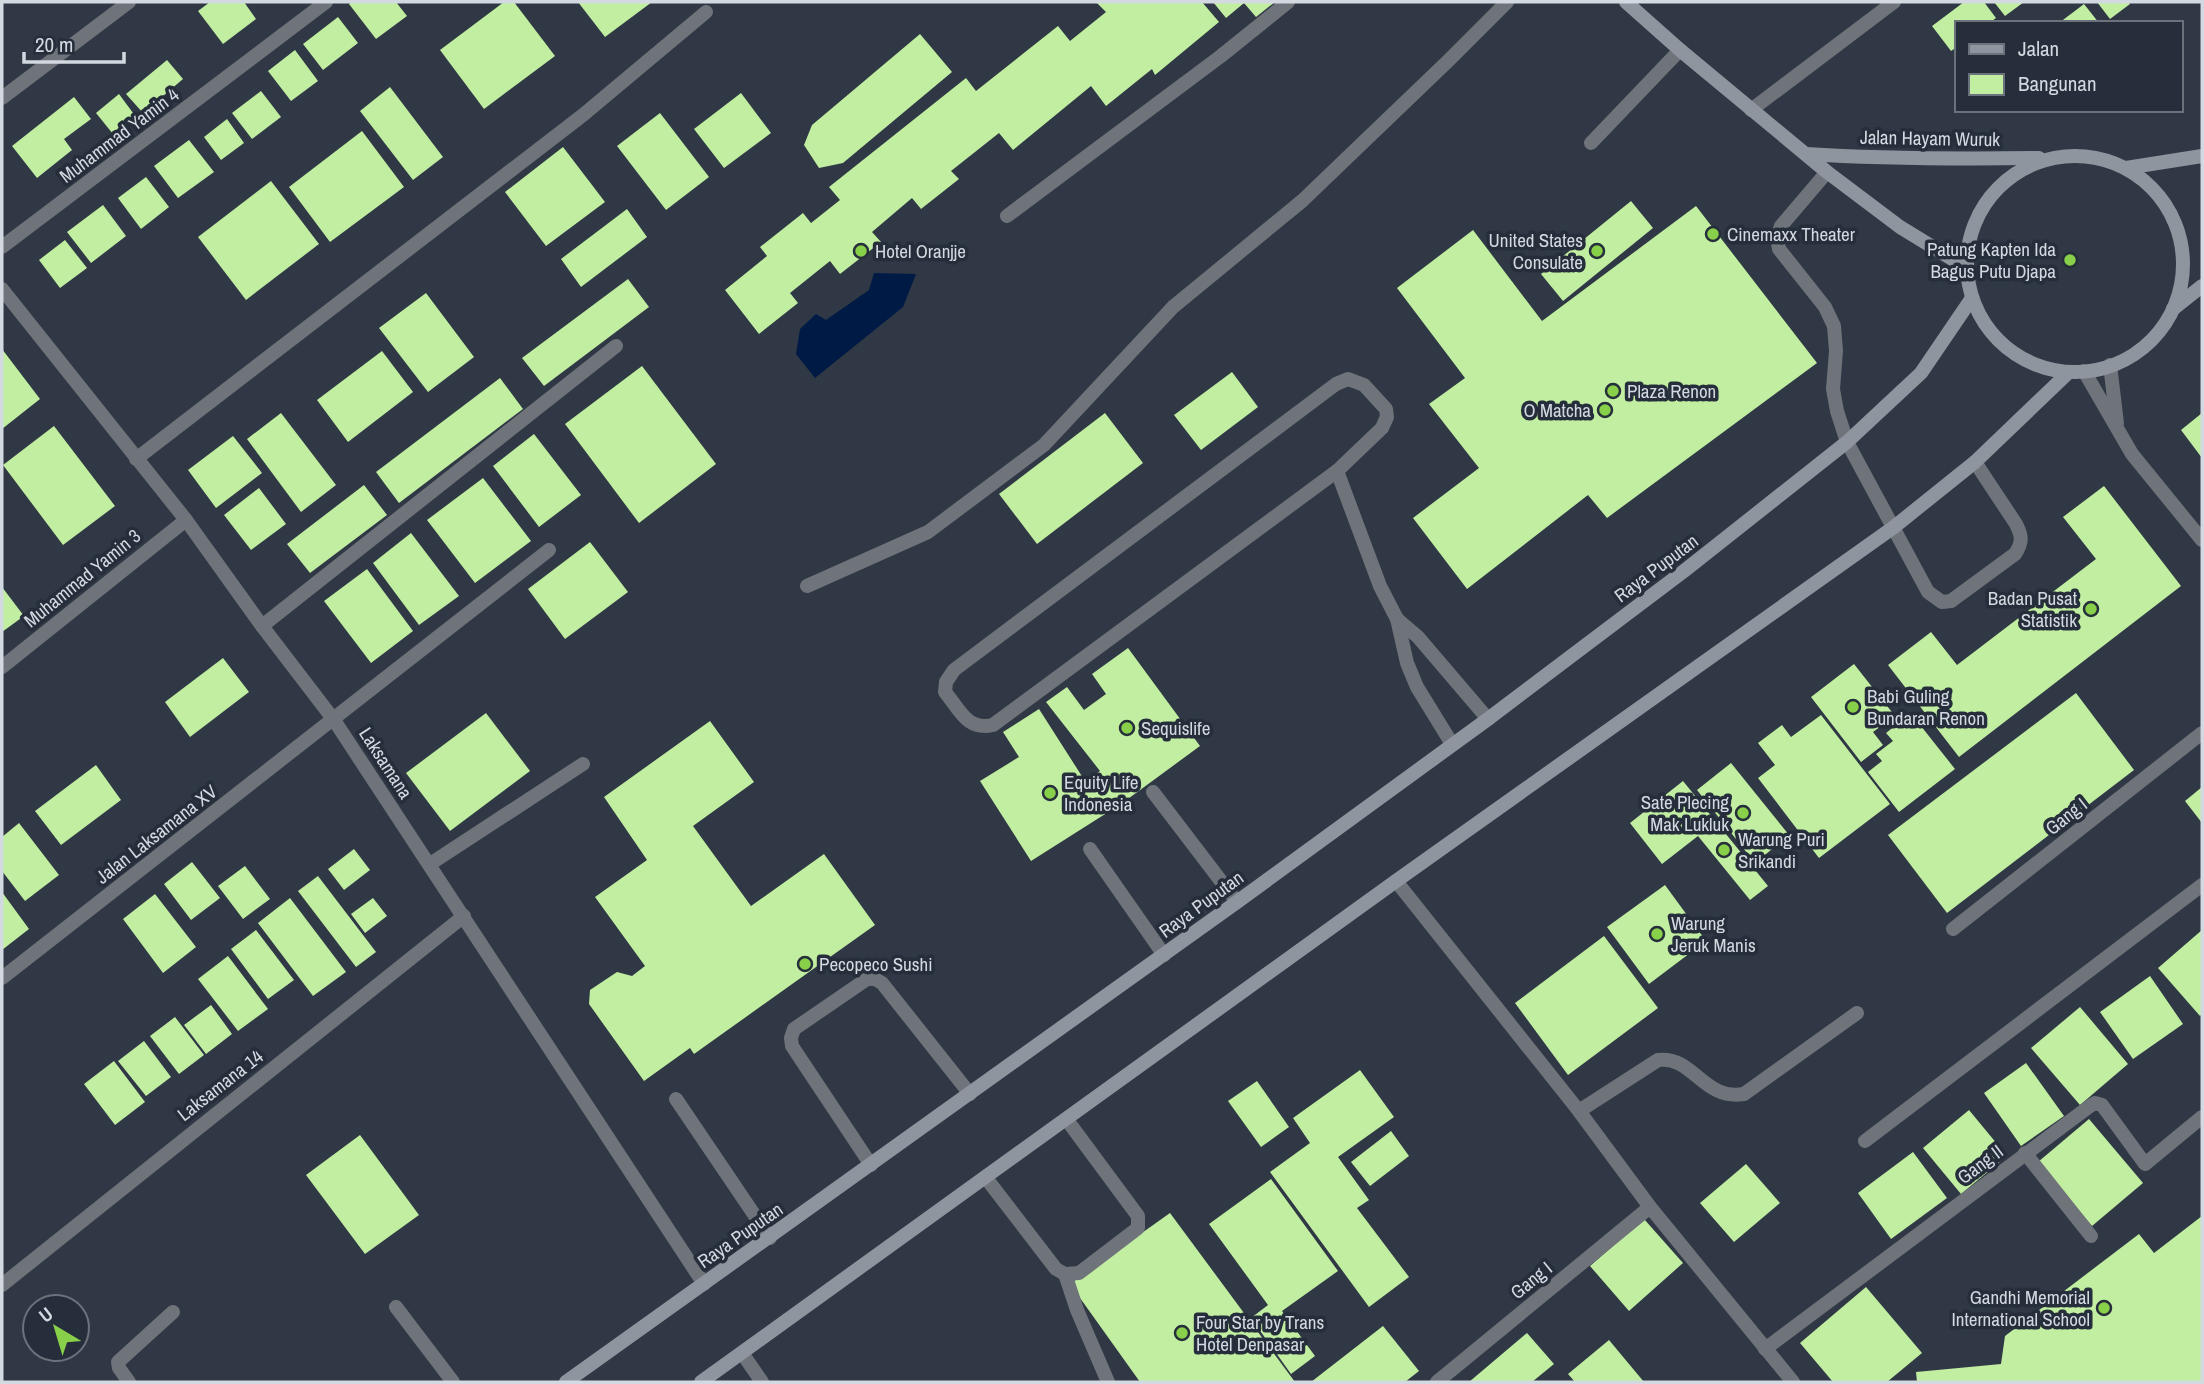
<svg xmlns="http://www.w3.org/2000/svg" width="2204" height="1384" font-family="'Archivo Narrow',sans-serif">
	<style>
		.water { fill: #001a46 }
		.building { fill: #c1eea1 }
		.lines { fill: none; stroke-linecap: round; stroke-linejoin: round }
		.service { stroke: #6f737a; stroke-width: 14 }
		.minor { stroke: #6f737a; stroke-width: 14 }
		.tertiary { stroke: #6f737a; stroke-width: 14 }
		.secondary { stroke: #8e959f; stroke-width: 14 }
		.poi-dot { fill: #88cf4a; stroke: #252e3a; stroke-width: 2.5 }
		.labels { text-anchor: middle; stroke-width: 7; stroke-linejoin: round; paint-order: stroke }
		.street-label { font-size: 19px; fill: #d3d9e0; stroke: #252e3a }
		.poi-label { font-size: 19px; fill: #d3d9e0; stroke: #252e3a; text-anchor: start }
	</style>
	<rect width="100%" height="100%" fill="#2f3844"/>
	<path class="water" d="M874,273L916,274L903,307L815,378L796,354L800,329L816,314L826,320L869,290Z"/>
	<g class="building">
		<path d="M210,2H244L256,19L223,44L198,11Z"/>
		<path d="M351,2H396L407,16L376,39L349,4Z"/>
		<path d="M504,2H514L555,56L484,109L440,50Z"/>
		<path d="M578,2H652L605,37Z"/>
		<path d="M1096,2H1202L1219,22L1155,75L1152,69L1106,106L1091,86L1013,150L999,133L951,171L959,179L921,209L912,198L872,232L881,242L840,274L830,261L790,293L798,303L759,334L725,290L767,256L760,247L803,213L811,223L840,200L829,187L966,78L976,91L1058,26L1070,41L1106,12Z"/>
		<path d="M1213,2H1275L1256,17L1244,3L1226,18Z"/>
		<path d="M1964,2H1984L1996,18L1989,23H1957V47L1951,51L1932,26Z"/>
		<path d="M1994,2H2024L2005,16Z"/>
		<path d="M2097,2H2128L2130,4L2110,19Z"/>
		<path d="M2084,4L2099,23H2059Z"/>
		<path d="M338,17L358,43L323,70L303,44Z"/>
		<path d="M920,34L952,72L843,163L819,168L804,145L812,125Z"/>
		<path d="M295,50L318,81L291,101L268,71Z"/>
		<path d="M167,60L183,79L143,113L126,94Z"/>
		<path d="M390,87L443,157L413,180L360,111Z"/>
		<path d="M261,91L281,117L252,139L232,113Z"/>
		<path d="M741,93L771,133L724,168L694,129Z"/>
		<path d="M119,94L136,117L113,134L96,113Z"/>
		<path d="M74,97L91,119L64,139L72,150L37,178L12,146Z"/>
		<path d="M660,113L709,177L666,210L617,146Z"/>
		<path d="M227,119L244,143L221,160L204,137Z"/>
		<path d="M362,131L404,187L330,242L289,187Z"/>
		<path d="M189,140L214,172L178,198L154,166Z"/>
		<path d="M563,147L605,202L546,246L505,192Z"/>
		<path d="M146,177L169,207L141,229L118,198Z"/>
		<path d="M271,181L319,244L246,300L198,237Z"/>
		<path d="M1631,201L1653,228L1563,301L1541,274Z"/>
		<path d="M103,205L126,236L91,263L67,232Z"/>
		<path d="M1696,206L1817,363L1607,518L1588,495L1467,589L1413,518L1479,468L1429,404L1465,378L1397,288L1473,230L1542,321Z"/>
		<path d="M627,209L647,237L581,287L561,259Z"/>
		<path d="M65,240L87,268L60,288L39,260Z"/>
		<path d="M628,279L649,307L544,386L522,358Z"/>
		<path d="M426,293L474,357L428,392L379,328Z"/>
		<path d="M2,349L40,399L2,429Z"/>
		<path d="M382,351L413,392L348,442L317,400Z"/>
		<path d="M642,366L716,464L639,523L565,424Z"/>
		<path d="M1232,372L1258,407L1201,450L1174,415Z"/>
		<path d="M500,378L523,409L399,503L376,472Z"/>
		<path d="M281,413L336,485L301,512L247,439Z"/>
		<path d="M1105,413L1143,463L1037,544L999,494Z"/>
		<path d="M2202,413V458L2181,430Z"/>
		<path d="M54,426L115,506L63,545L3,465Z"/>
		<path d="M534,434L581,495L539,527L493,466Z"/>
		<path d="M233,436L262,473L216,508L188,470Z"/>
		<path d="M483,478L531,541L475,583L427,520Z"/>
		<path d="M364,485L387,515L310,573L287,544Z"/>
		<path d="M2104,486L2181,586L1959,757L1888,665L1931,632L1957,665L2096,559L2063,517Z"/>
		<path d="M259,488L286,524L251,550L224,515Z"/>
		<path d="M411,533L459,596L419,625L373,563Z"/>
		<path d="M590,542L628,592L565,639L528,589Z"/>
		<path d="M367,569L413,631L371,663L324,601Z"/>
		<path d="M2,587L24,616L2,632Z"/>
		<path d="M1128,648L1200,746L1121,804L1031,861L980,781L1019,757L1003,732L1039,709L1085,781L1100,771L1046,702L1067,687L1084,710L1106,694L1092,674Z"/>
		<path d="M223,658L249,692L190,737L165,702Z"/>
		<path d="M1854,664L1895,716L1873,732L1883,745L1861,762L1811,697Z"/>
		<path d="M2076,693L2134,770L1947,913L1888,835Z"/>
		<path d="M486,713L530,771L450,831L406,773Z"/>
		<path d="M1821,715L1890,804L1819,858L1758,778L1775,765L1758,743L1782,725L1791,737Z"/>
		<path d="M1905,718L1911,725L1917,721L1955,769L1899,812L1868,772L1882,761L1876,754L1893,741L1886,733Z"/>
		<path d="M710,721L754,782L693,826L751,906L824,854L875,925L694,1054L690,1048L644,1081L589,1004L590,990L617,972L632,976L645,966L595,897L647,860L604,797Z"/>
		<path d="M1731,763L1789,835L1755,863L1697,790Z"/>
		<path d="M96,765L121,800L61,845L35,811Z"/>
		<path d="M1683,781L1768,886L1750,900L1698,836L1662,864L1630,823Z"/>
		<path d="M2202,787V823L2185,801Z"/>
		<path d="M19,823L59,875L25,901L2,871V837Z"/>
		<path d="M354,849L370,870L344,890L328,869Z"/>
		<path d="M192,862L220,898L191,920L164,884Z"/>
		<path d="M245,866L270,899L243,919L218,886Z"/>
		<path d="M318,876L376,952L356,967L298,891Z"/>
		<path d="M1665,885L1706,941L1649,984L1607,927Z"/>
		<path d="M2,892L29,929L2,950Z"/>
		<path d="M155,894L196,947L163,973L123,919Z"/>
		<path d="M290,898L346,972L313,996L258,923Z"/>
		<path d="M373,898L387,916L365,933L351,914Z"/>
		<path d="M256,930L294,980L268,999L231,949Z"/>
		<path d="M2202,930V1014L2200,1016L2158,968Z"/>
		<path d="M1604,936L1658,1008L1568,1075L1515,1003Z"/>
		<path d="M228,956L268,1009L238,1031L198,979Z"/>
		<path d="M2150,976L2183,1024L2133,1059L2100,1012Z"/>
		<path d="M211,1005L232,1034L206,1054L184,1025Z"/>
		<path d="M2080,1007L2128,1064L2080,1105L2031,1048Z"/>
		<path d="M175,1017L204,1055L179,1074L150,1036Z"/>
		<path d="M144,1041L171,1077L146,1096L118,1061Z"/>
		<path d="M114,1061L145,1102L115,1125L84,1084Z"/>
		<path d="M2026,1063L2064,1116L2021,1146L1984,1093Z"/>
		<path d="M1360,1070L1394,1117L1338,1157L1369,1200L1357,1208L1409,1277L1369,1307L1270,1172L1310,1143L1293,1118Z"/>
		<path d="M1257,1081L1289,1127L1261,1147L1228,1101Z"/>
		<path d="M1969,1110L2007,1156L1961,1194L1923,1148Z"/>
		<path d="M2089,1119L2143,1183L2092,1226L2038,1162Z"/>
		<path d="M1391,1131L1409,1156L1370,1186L1351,1162Z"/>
		<path d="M360,1135L419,1215L365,1254L306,1175Z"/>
		<path d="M1913,1152L1947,1198L1891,1239L1858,1193Z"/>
		<path d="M1746,1164L1780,1203L1734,1242L1700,1203Z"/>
		<path d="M1271,1179L1338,1271L1282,1311L1315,1356L1291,1374L1251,1318L1268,1305L1209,1224Z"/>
		<path d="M1170,1213L1295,1382H1140L1070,1284Z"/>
		<path d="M2202,1216V1382H1917L1916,1372L2001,1364L2005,1336L2139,1234L2154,1253Z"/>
		<path d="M1644,1219L1683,1263L1629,1311L1590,1266Z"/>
		<path d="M1866,1287L1922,1353L1887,1382H1833L1800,1343Z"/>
		<path d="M1383,1326L1419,1371L1405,1382H1311Z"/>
		<path d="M1527,1333L1554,1364L1532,1382H1469Z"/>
		<path d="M1609,1340L1644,1382H1575L1568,1374Z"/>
	</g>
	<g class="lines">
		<g class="service">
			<path d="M2,98L129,2"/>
			<path d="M1591,143L1680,50"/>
			<path d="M1827,172L1781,226L1777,238L1779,249L1825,307L1834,326L1836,351L1833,389L1837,411L1847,442L1928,592L1942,602L1951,601L2015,554C2023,542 2022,536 2016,524L1975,462"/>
			<path d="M1007,216L1221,56L1288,2"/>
			<path d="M1348,379L1364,385L1386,409L1387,417L1382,428L1337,471L993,725C967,731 960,710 945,692L946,682L954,670L1336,384Z"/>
			<path d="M1337,471L1380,586L1397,619L1407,663L1417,687L1452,744"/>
			<path d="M1397,619L1418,637L1488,719"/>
			<path d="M1153,792L1237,902"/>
			<path d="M1090,849L1164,955"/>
			<path d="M430,864L583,764"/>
			<path d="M676,1099L770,1238"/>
			<path d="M1579,1111L1658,1060C1693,1055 1703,1101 1744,1094L1857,1013"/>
			<path d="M871,1165L792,1046L791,1038L794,1029L867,979H875L882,983L970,1094"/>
			<path d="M986,1178L1056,1269L1065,1274L1079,1273L1138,1228V1216L1067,1120"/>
			<path d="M1065,1274L1077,1310L1108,1382"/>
			<path d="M396,1307L453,1382"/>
			<path d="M129,1382L119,1368L118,1362L173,1312"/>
		</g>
		<g class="minor">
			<path d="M1751,110L1894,2"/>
			<path d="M2,247L326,2"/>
			<path d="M2,289L186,520L262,626L334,720L704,1284"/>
			<path d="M2110,365L2117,423"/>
			<path d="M2084,371L2132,454L2202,540"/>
			<path d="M136,459L583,115L706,12"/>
			<path d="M807,586L928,532L1044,445L1173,307L1302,201L1448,61L1507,2"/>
			<path d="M262,626L616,346"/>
			<path d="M2,667L186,520"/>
			<path d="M1396,881L1579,1111L1650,1207L1793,1382"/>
			<path d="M1953,929L2202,733"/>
			<path d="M2,978L549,550"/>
			<path d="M1865,1141L2202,885"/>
			<path d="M2025,1153L2091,1236"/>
			<path d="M2,1285L464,916"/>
			<path d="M1765,1349L2090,1106L2095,1103L2102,1105L2145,1164L2202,1117"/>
			<path d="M1437,1382L1650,1207"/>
		</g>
		<path class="tertiary" d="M742,1353L762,1382"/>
		<g class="secondary">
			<path d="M1626,2L1680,50L1827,172L1900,227L1967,268"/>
			<path d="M1806,154C1884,159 1961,159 2039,158"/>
			<circle cx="2075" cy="264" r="108"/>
			<path d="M2126,168L2202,156"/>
			<path d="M2173,309L2202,286"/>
			<path d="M566,1382L1237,902L1488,719L1684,571L1847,442L1921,373L1972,298"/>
			<path d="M701,1382L1396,881L1894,527L1975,462L2069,372"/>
		</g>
	</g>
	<g class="poi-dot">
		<circle cx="1713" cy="234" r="7"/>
		<circle cx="861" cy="251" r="7"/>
		<circle cx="1597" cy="251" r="7"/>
		<circle cx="2070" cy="260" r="7"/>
		<circle cx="1613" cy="391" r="7"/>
		<circle cx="1605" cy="410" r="7"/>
		<circle cx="2091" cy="609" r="7"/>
		<circle cx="1853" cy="707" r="7"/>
		<circle cx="1127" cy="728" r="7"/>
		<circle cx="1050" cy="793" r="7"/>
		<circle cx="1743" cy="813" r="7"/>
		<circle cx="1724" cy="850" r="7"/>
		<circle cx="1657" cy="934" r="7"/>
		<circle cx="805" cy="964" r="7"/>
		<circle cx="2104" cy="1308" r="7"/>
		<circle cx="1182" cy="1333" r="7"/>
	</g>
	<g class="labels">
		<g class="street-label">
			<text transform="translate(119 135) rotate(-37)" y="7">Muhammad Yamin 4</text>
			<text transform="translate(1930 138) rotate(1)" y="7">Jalan Hayam Wuruk</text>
			<text transform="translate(1656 568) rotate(-37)" y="7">Raya Puputan</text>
			<text transform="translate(82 578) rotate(-39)" y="7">Muhammad Yamin 3</text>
			<text transform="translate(386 763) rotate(57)" y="7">Laksamana</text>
			<text transform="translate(2066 816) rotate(-38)" y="7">Gang I</text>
			<text transform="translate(156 834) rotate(-38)" y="7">Jalan Laksamana XV</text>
			<text transform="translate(1201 904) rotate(-36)" y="7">Raya Puputan</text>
			<text transform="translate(220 1085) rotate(-38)" y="7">Laksamana 14</text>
			<text transform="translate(1980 1164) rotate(-37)" y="7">Gang II</text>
			<text transform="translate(740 1235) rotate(-35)" y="7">Raya Puputan</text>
			<text transform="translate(1531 1280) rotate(-39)" y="7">Gang I</text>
		</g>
		<g class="poi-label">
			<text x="1727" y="241">Cinemaxx Theater</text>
			<text x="1583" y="247" text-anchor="end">United States<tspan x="1583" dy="22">Consulate</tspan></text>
			<text x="2056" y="256" text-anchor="end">Patung Kapten Ida<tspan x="2056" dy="22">Bagus Putu Djapa</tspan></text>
			<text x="875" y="258">Hotel Oranjje</text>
			<text x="1627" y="398">Plaza Renon</text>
			<text x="1591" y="417" text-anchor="end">O Matcha</text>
			<text x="2077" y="605" text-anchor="end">Badan Pusat<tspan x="2077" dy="22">Statistik</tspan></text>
			<text x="1867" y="703">Babi Guling<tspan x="1867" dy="22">Bundaran Renon</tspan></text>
			<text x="1141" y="735">Sequislife</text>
			<text x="1064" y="789">Equity Life<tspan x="1064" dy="22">Indonesia</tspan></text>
			<text x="1729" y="809" text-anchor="end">Sate Plecing<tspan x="1729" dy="22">Mak Lukluk</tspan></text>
			<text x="1738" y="846">Warung Puri<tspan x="1738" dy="22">Srikandi</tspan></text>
			<text x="1671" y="930">Warung<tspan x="1671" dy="22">Jeruk Manis</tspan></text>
			<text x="819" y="971">Pecopeco Sushi</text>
			<text x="2090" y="1304" text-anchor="end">Gandhi Memorial<tspan x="2090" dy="22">International School</tspan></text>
			<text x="1196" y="1329">Four Star by Trans<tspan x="1196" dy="22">Hotel Denpasar</tspan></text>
		</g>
	</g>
	<rect width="2204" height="1384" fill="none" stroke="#d3d9e0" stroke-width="7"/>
	<rect x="1955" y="21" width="228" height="91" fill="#252e3a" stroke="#6b727c" stroke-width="2"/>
	<rect x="1969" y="44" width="35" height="10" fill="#8e959f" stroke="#6b727c" stroke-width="2"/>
	<text x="2018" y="56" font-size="21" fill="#d3d9e0">Jalan</text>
	<rect x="1969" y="74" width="35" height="21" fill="#c1eea1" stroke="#6b727c" stroke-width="2"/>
	<text x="2018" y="91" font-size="21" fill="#d3d9e0">Bangunan</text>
	<g transform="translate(56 1328) rotate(322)"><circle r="33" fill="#252e3a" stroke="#6b727c" stroke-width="2"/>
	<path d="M0-5L12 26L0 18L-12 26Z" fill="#88cf4a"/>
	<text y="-10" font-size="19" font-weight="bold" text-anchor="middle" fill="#d3d9e0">U</text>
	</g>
	<path d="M24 52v10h100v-10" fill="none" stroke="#d3d9e0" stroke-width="3.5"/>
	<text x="35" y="52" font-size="21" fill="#d3d9e0" stroke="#252e3a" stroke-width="5" paint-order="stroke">20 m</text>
</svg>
